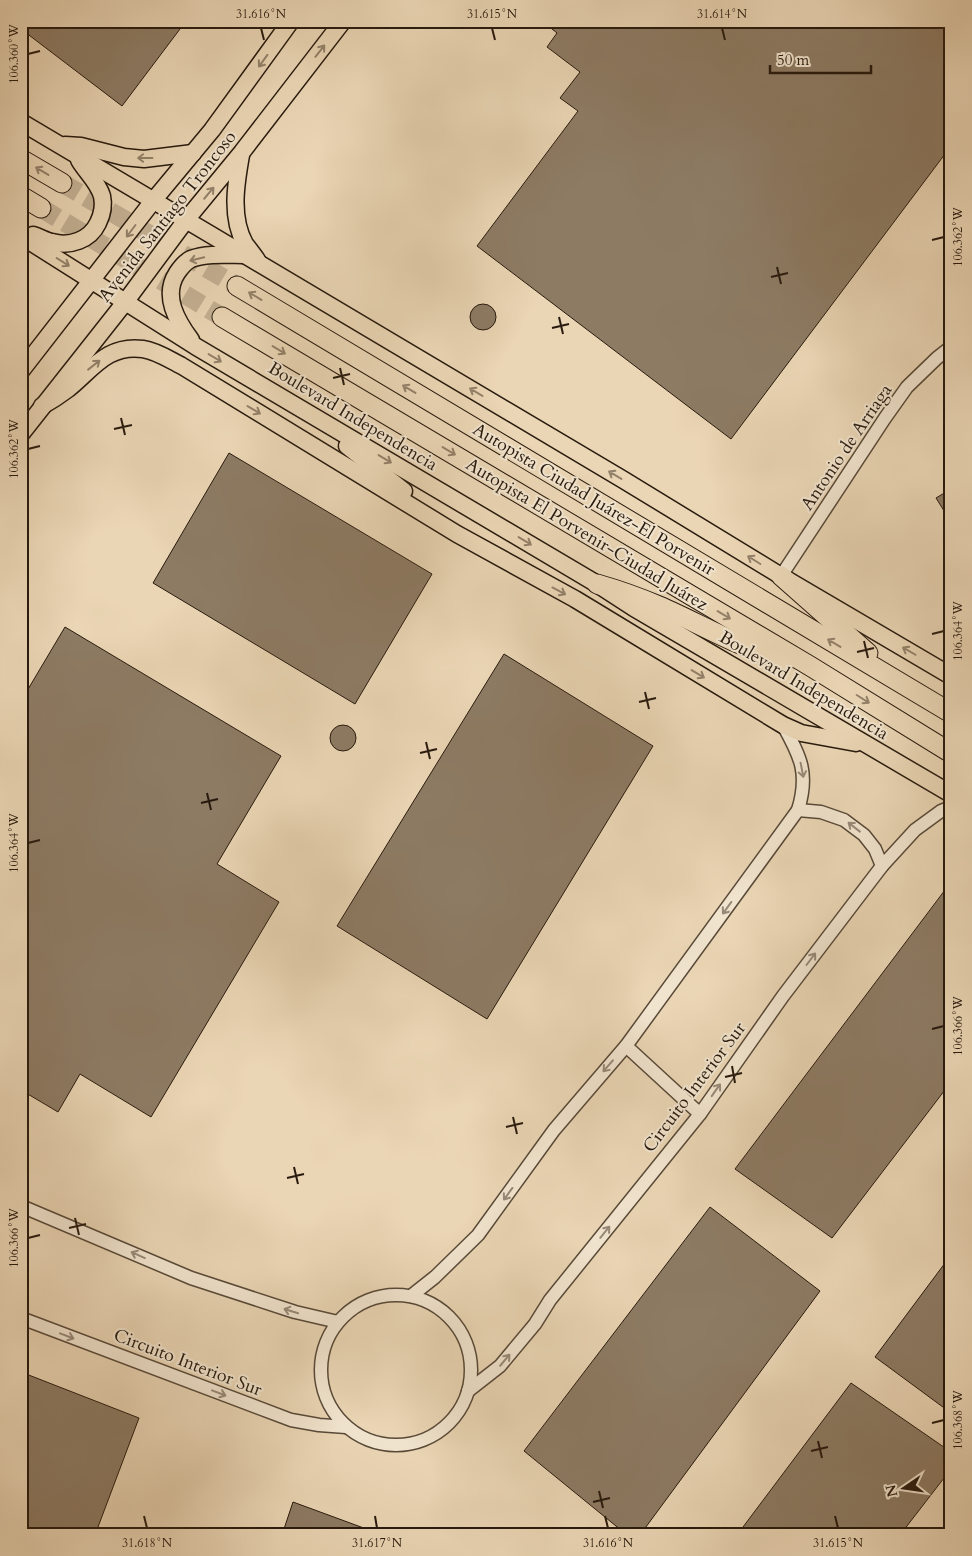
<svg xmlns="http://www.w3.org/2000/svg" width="972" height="1556" font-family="Cardo,serif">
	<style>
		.building { fill: #8d7b64; stroke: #281a0e }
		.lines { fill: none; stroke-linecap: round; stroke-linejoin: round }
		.highway-tunnel { stroke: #c3b093; stroke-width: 19; stroke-dasharray: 19 9; stroke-linecap: butt }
		.minor-casing { stroke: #584938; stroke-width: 15 }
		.major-casing { stroke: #281a0e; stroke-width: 19 }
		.highway-casing { stroke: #281a0e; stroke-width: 21 }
		.minor { stroke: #f1e4ce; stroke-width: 12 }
		.major { stroke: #ead5b4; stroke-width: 16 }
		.highway { stroke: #ead5b4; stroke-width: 19 }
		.oneway { stroke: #938169 }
		.oneway2 { stroke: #978978 }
		.ticks { fill: none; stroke: #281a0e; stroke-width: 2 }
		.labels { text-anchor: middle; stroke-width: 4; stroke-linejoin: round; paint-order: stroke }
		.street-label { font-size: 18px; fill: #281a0e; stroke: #f1e4ce }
		.neatline { fill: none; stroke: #281a0e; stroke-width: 2 }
		.ticks-label { font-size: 12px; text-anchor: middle; fill: #281a0e }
	</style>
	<rect width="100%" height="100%" fill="#ead5b4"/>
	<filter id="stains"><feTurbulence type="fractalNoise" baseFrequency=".004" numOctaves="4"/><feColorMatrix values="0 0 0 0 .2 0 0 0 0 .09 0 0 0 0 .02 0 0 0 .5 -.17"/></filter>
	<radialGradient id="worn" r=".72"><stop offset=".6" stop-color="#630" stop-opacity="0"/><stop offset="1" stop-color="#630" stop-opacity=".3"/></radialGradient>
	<g class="building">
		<path d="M21,21H186L122,106L21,29Z"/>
		<path d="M542,21H951V146L731,439L477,246L578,111L560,98L580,72L547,47L557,33Z"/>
		<circle cx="483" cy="317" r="13"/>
		<path d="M229,453L432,574L355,704L153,583Z"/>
		<path d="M951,489V522L936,498Z"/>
		<path d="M65,627L281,756L217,864L279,902L151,1117L80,1074L58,1112L21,1090V701Z"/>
		<path d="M504,654L653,746L487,1019L337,926Z"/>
		<circle cx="343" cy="738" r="13"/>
		<path d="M951,882V1082L832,1238L735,1169Z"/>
		<path d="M710,1207L820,1291L640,1535H627L524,1451Z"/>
		<path d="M951,1255V1413L875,1357Z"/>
		<path d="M21,1372L139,1418L95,1535H42L21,1527Z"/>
		<path d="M851,1383L951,1452V1469L900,1535H737Z"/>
		<path d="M293,1502L380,1534V1535H282Z"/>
	</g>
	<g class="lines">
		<g class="highway-tunnel">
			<path d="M62,183L237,286"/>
			<path d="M41,208L222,317"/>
		</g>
		<defs>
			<g id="minor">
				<path d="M781,576L885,418L907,387L937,358L951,347"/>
				<path d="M798,810L821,812L844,820L864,835L875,849L882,866"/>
				<path d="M626,1046L700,1114"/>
				<path d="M21,1206L191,1278L295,1312L338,1322"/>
				<circle cx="396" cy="1370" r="75"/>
				<path d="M411,1296L435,1277L478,1235L554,1130L626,1046L798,810C809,774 801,757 783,725"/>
				<path d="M21,1318L291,1420L319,1425L346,1427"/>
				<path d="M468,1391L500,1366L535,1324L550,1300L700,1114L783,996L882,866L915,830L941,811L951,807"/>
			</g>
			<g id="major">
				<path d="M21,122L622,479L781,576L951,676"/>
				<path d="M65,145L81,146L124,157L144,159L193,153"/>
				<path d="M241,155C236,183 230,217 245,244C249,249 253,254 257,260"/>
				<path d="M33,235C40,237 46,241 52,242C70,247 90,240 98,223C102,215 104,205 102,196C98,182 86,172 79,160"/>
				<path d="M21,236L195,346L597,584L634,608L951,794"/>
				<path d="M191,340C177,321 162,296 177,273C181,267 185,262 191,259C207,253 228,255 245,255"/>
				<path d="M21,371L153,201L212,130L291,21"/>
				<path d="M42,406C51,401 60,395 68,389C92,370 107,344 143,349C157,351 170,360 182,366L457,534L575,599L783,725L801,733L856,743"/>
				<path d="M21,434L126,301L186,220L242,152L343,21"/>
				<path d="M347,446L404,491"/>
			</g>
			<g id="highway">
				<path d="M21,159L62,183"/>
				<path d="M21,196L41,208"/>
				<path d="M237,286L951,713"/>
				<path d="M222,317L810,666L951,753"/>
				<path d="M781,576L868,653"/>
				<path d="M597,584C618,590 638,597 659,606C701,624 741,649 786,660"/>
			</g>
		</defs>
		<use href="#minor" class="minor-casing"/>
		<use href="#major" class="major-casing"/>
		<use href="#highway" class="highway-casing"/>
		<use href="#minor" class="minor"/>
		<use href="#major" class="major"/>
		<use href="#highway" class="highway"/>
	</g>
	<defs><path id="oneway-shaft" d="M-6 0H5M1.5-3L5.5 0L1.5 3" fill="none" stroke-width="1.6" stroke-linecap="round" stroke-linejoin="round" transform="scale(1.25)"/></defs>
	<g class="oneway">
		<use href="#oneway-shaft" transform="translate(320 51) rotate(-52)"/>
		<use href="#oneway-shaft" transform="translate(263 61) rotate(126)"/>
		<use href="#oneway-shaft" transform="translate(145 158) rotate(-180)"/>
		<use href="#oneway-shaft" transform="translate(42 171) rotate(-149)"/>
		<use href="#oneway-shaft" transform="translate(209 193) rotate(-50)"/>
		<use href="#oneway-shaft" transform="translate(131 231) rotate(127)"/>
		<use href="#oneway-shaft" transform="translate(197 259) rotate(166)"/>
		<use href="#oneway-shaft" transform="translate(63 262) rotate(32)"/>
		<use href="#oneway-shaft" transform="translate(255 296) rotate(-149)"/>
		<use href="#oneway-shaft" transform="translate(279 350) rotate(31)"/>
		<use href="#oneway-shaft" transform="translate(215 358) rotate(31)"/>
		<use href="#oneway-shaft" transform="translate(94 365) rotate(-38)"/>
		<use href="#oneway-shaft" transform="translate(409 389) rotate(-149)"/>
		<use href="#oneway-shaft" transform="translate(476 392) rotate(-149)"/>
		<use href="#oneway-shaft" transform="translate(254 410) rotate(31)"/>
		<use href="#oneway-shaft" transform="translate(449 451) rotate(31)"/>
		<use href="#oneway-shaft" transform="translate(385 459) rotate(31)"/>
		<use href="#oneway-shaft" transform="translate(615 475) rotate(-149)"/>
		<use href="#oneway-shaft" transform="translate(525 541) rotate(31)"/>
		<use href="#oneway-shaft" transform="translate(754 560) rotate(-148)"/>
		<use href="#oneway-shaft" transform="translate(559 591) rotate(28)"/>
		<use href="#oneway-shaft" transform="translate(724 615) rotate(31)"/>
		<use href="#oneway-shaft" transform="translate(834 643) rotate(-149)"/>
		<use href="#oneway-shaft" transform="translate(909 651) rotate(-150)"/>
		<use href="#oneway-shaft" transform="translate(698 674) rotate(31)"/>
		<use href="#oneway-shaft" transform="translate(863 699) rotate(32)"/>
	</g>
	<g class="oneway2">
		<use href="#oneway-shaft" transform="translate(802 770) rotate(79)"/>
		<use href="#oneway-shaft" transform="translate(854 827) rotate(-142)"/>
		<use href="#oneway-shaft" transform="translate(727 908) rotate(126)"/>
		<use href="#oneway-shaft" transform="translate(811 959) rotate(-53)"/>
		<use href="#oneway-shaft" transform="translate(608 1066) rotate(131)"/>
		<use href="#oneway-shaft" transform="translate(716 1090) rotate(-55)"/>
		<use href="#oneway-shaft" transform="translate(508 1194) rotate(126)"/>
		<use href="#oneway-shaft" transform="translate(605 1232) rotate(-51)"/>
		<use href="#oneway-shaft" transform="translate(138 1255) rotate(-156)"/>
		<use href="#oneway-shaft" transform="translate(291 1311) rotate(-163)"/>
		<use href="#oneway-shaft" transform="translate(67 1336) rotate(21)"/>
		<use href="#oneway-shaft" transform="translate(505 1360) rotate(-50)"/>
		<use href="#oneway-shaft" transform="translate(219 1393) rotate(21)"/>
	</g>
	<path class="ticks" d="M261,28L264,40M492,28L495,40M722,28L725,40M28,54L40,51M932,240L944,237M777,267L781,284M771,277L788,273M559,317L563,334M552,328L569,324M340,368L344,385M333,378L350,374M121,418L125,435M114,429L132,425M28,449L40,446M932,634L944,631M864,641L868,658M857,652L874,648M645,692L649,709M639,702L656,698M426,742L430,759M420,753L437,749M207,793L211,810M201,803L218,799M28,843L40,840M932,1029L944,1026M732,1066L735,1083M725,1077L742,1073M513,1117L517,1134M506,1127L523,1123M294,1167L298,1184M287,1178L304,1174M75,1218L79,1235M69,1228L86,1224M28,1238L40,1235M932,1423L944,1420M818,1441L822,1458M811,1451L828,1447M599,1491L603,1508M593,1502L610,1498M144,1516L147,1528M375,1516L377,1528M605,1516L608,1528M835,1516L838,1528"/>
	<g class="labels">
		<g class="street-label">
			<text transform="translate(167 216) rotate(-52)" y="6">Avenida Santiago Troncoso</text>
			<text transform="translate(353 416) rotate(31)" y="6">Boulevard Independencia</text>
			<text transform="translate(846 447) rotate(-56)" y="6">Antonio de Arriaga</text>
			<text transform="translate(594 499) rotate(31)" y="6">Autopista Ciudad Juárez-El Porvenir</text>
			<text transform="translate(587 534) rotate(31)" y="6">Autopista El Porvenir-Ciudad Juárez</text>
			<text transform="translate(804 685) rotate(31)" y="6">Boulevard Independencia</text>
			<text transform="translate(694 1087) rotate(-53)" y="6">Circuito Interior Sur</text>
			<text transform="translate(188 1362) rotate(21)" y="6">Circuito Interior Sur</text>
		</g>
	</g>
	<rect width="972" height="1556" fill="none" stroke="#ead5b4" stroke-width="55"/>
	<g transform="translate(904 1488) rotate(257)" stroke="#f1e4ce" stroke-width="4" paint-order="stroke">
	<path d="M0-4L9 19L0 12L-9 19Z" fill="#281a0e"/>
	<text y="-8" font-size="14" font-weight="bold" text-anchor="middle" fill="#281a0e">N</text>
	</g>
	<path d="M770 65v8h101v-8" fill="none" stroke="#281a0e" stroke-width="2.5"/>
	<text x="777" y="65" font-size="15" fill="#281a0e" stroke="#f1e4ce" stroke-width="4" paint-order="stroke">50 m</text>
	<rect x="28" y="28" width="916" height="1500" class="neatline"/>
	<g class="ticks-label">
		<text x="261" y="18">31.616°N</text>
		<text x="492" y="18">31.615°N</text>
		<text x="722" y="18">31.614°N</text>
		<text transform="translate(14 54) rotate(-90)" y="4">106.360°W</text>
		<text transform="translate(958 237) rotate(-90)" y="4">106.362°W</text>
		<text transform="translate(14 449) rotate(-90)" y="4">106.362°W</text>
		<text transform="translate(958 631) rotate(-90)" y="4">106.364°W</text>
		<text transform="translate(14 843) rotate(-90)" y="4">106.364°W</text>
		<text transform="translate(958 1026) rotate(-90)" y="4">106.366°W</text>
		<text transform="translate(14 1238) rotate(-90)" y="4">106.366°W</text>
		<text transform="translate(958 1420) rotate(-90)" y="4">106.368°W</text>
		<text x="147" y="1547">31.618°N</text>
		<text x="377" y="1547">31.617°N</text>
		<text x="608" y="1547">31.616°N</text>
		<text x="838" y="1547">31.615°N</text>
	</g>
	<rect width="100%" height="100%" filter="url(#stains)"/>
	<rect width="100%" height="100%" fill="url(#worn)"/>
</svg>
